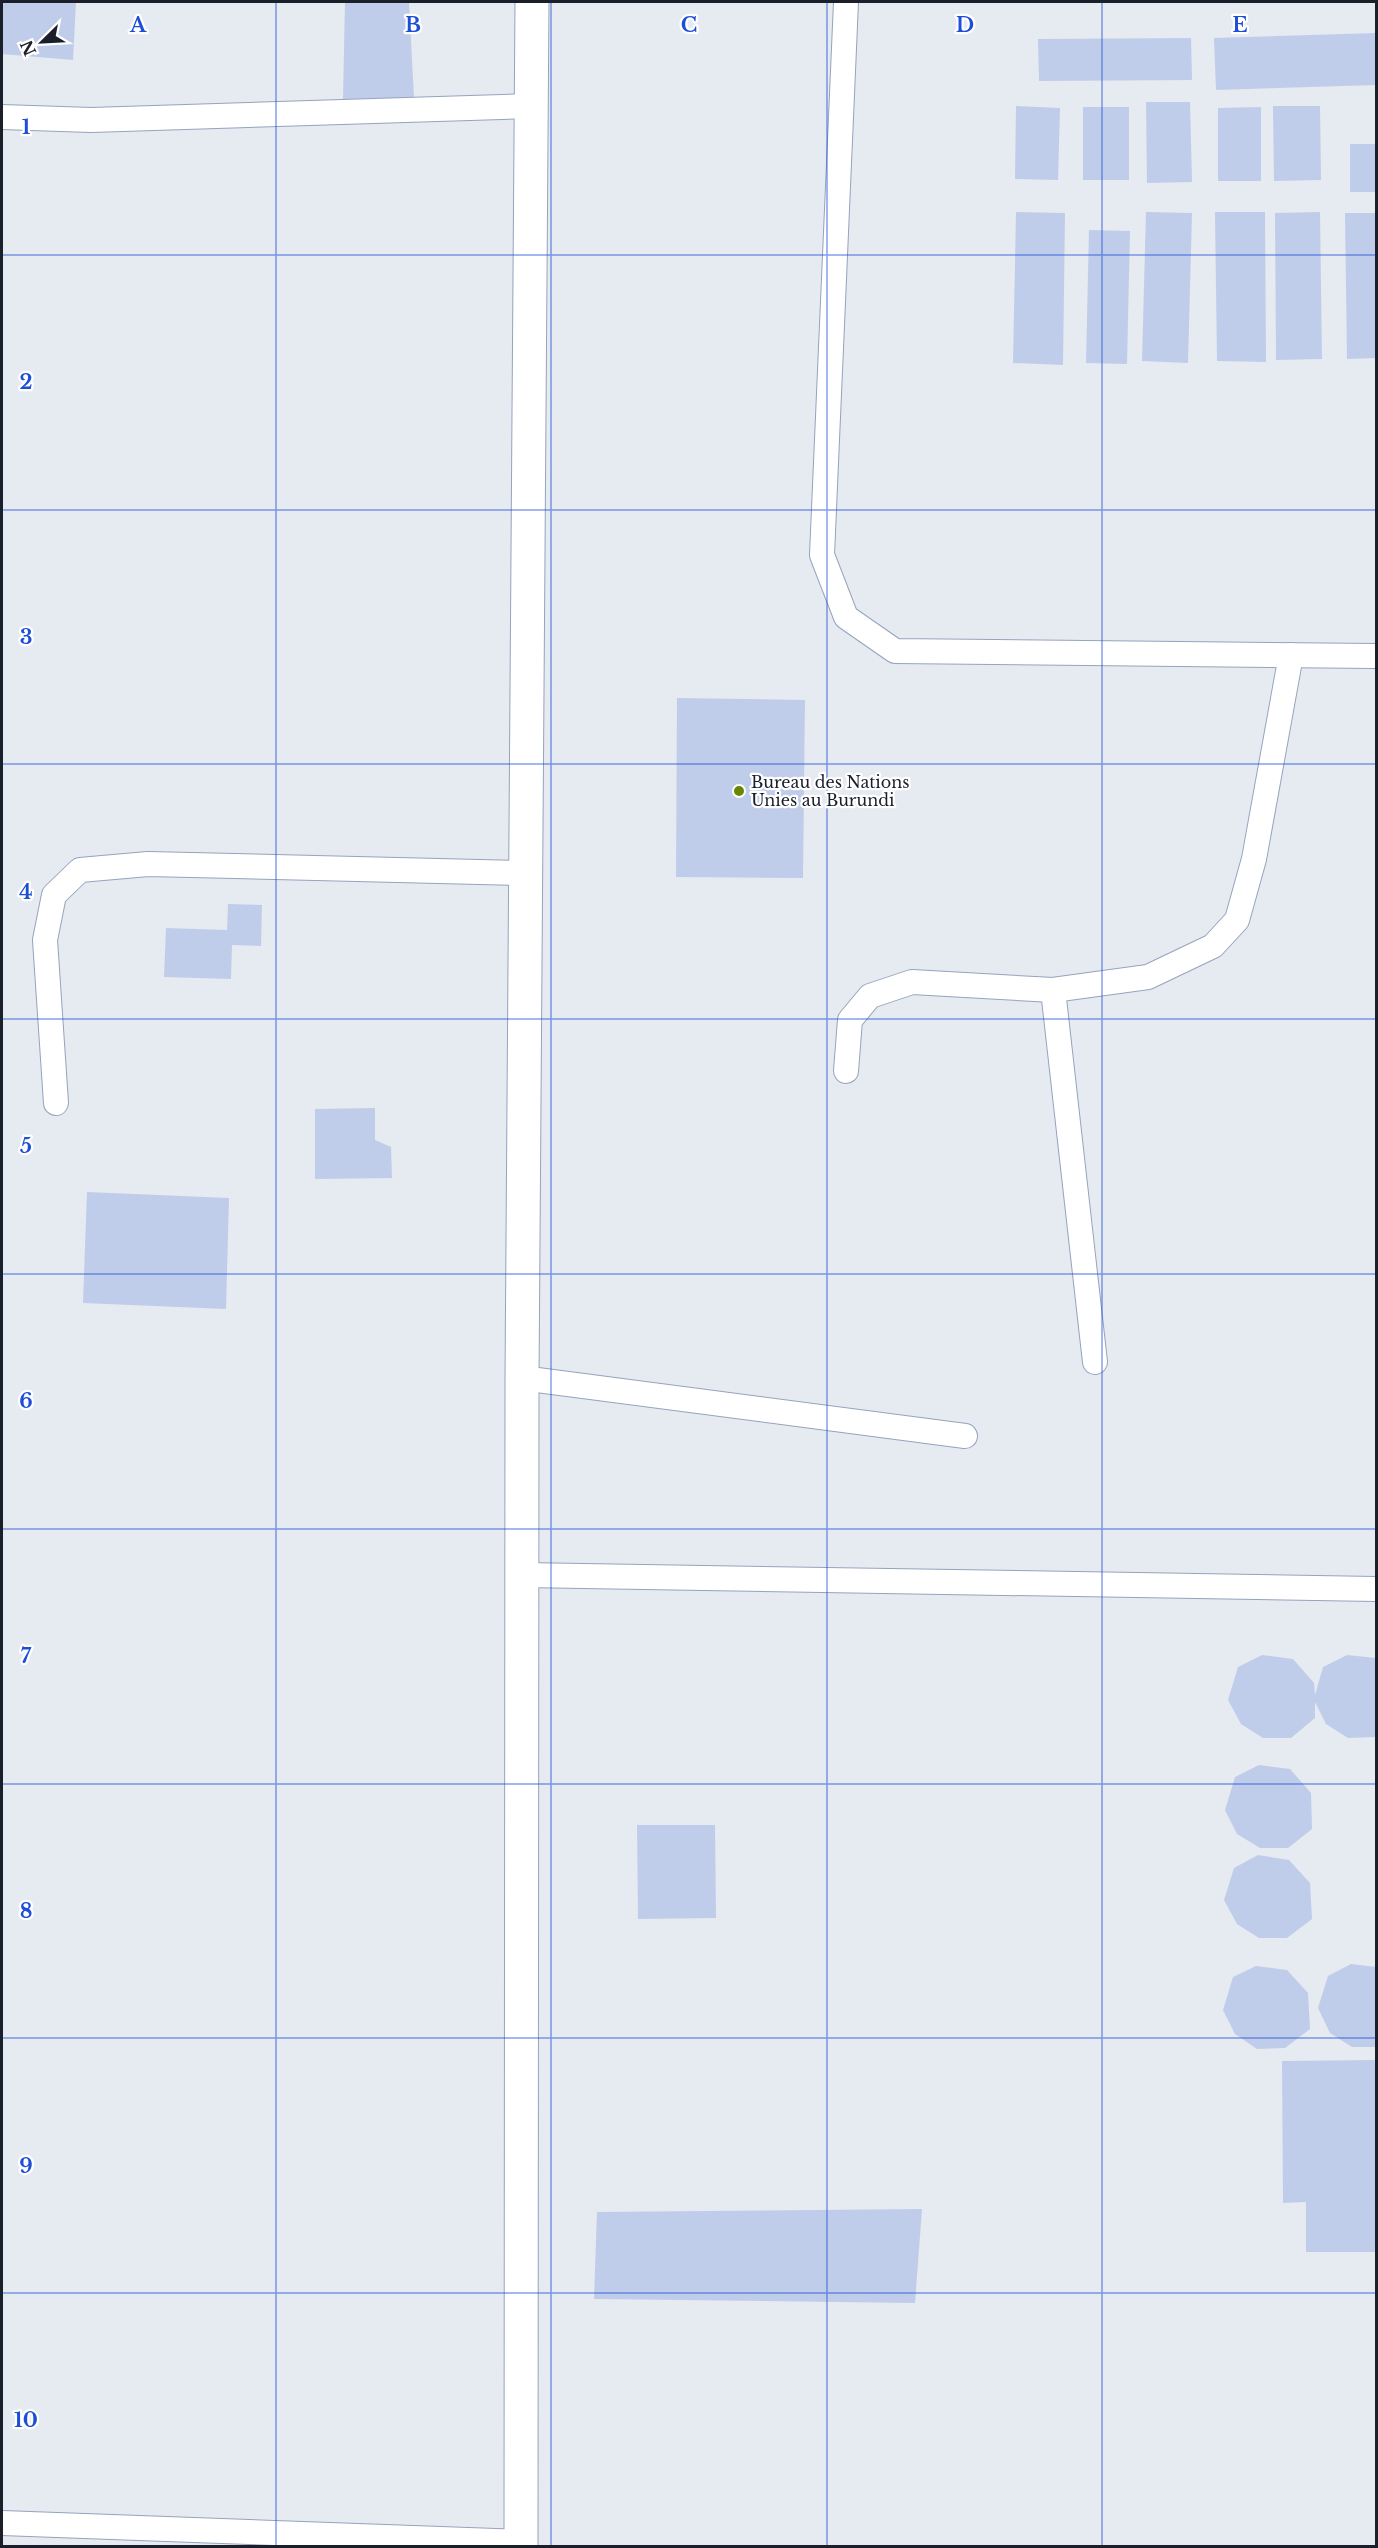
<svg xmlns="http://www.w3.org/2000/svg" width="1378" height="2548" font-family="'Libre Baskerville',serif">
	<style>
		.built { fill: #e6eaf1 }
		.building { fill: #c0cdea }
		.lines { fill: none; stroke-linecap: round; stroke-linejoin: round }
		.service-casing { stroke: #96a3be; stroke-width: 26 }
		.primary-casing { stroke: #96a3be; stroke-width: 35 }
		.service { stroke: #fff; stroke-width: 24 }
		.primary { stroke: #fff; stroke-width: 33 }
		.grid { fill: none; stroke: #1d4ed8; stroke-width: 1.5; stroke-opacity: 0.55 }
		.poi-dot { fill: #688701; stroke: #fff; stroke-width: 2 }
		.labels { text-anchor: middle; stroke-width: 4.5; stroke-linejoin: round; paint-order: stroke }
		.poi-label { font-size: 16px; fill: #1a1f29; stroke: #fff; text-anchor: start }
		.grid-label { font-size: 20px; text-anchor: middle; font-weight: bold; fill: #1d4ed8; stroke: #fff; stroke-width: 4.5; stroke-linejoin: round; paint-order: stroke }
	</style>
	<rect width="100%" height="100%" fill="#f6f9ff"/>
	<rect class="built" x="2" y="2" width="1374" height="2544"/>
	<g class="building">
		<path d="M2,2H76L73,60L2,54Z"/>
		<path d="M345,2H409L414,98L343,99Z"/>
		<path d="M1376,33V85L1216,90L1214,38Z"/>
		<path d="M1191,38L1192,80L1039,81L1038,39Z"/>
		<path d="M1146,102H1190L1192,182L1147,183Z"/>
		<path d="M1016,106L1060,108L1058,180L1015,179Z"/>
		<path d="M1273,106H1320L1321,180L1274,181Z"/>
		<rect x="1083" y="107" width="46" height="73"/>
		<path d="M1261,107V181H1218V108Z"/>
		<rect x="1350" y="144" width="26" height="48"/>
		<path d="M1016,212L1065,213L1063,365L1013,363Z"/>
		<path d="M1146,212L1192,213L1188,363L1142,361Z"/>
		<path d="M1215,212H1265L1266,362L1217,361Z"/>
		<path d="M1320,212L1322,359L1276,360L1275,213Z"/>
		<path d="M1345,213H1376V358L1347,359Z"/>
		<path d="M1089,230L1130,231L1127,364L1086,363Z"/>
		<path d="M677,698L805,700L803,878L676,877Z"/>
		<path d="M228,904L262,905L261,946L232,945L231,979L164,977L166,928L227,930Z"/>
		<path d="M375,1108V1140L391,1147L392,1178L315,1179V1109Z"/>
		<path d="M87,1192L229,1198L226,1309L83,1303Z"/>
		<path d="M1262,1655L1293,1659L1314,1683L1315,1695L1323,1667L1347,1655L1376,1658V1737L1348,1738L1326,1724L1315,1702V1718L1291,1738H1263L1241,1724L1228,1700L1238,1667Z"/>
		<path d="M1259,1765L1290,1769L1311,1793L1312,1829L1288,1848H1260L1237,1834L1225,1810L1235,1777Z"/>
		<path d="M637,1825H715L716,1918L638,1919Z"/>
		<path d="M1258,1855L1289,1860L1310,1883L1312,1919L1287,1938H1259L1237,1924L1224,1900L1234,1868Z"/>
		<path d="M1351,1964L1376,1967V2047H1352L1330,2033L1318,2008L1328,1976Z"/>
		<path d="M1256,1966L1287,1970L1308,1993L1310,2029L1285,2048L1257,2049L1235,2034L1223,2010L1233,1977Z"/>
		<path d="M1376,2060V2252H1306V2202L1283,2203L1282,2061Z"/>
		<path d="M922,2209L915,2303L594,2299L597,2212Z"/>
	</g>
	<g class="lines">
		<defs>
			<g id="service">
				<path d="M846,2L822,555L846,617L895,651L1376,656"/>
				<path d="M2,117L91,120L530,106"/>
				<path d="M1053,990L1095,1362"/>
				<path d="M846,1071L850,1020L870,996L912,982L1053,990L1148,977L1213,946L1237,920L1254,859L1291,655"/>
				<path d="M56,1103L45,940L54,895L80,870L148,864L525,873"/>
				<path d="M522,1378L965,1436"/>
				<path d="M523,1575L1376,1589"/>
				<path d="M2,2523L521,2542"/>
			</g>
			<path id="primary" d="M521,2546L522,1378L532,2"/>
		</defs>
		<use href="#service" class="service-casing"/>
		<use href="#primary" class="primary-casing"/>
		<use href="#service" class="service"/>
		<use href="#primary" class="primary"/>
	</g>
	<path class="grid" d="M276,2V2546M551,2V2546M827,2V2546M1102,2V2546M2,255H1376M2,510H1376M2,764H1376M2,1019H1376M2,1274H1376M2,1529H1376M2,1784H1376M2,2038H1376M2,2293H1376"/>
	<circle class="poi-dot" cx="739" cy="791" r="6"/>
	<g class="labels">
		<g class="poi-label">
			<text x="751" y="788">Bureau des Nations<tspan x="751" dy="18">Unies au Burundi</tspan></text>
		</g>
	</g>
	<g class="grid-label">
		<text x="138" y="32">A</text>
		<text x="413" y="32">B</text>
		<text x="689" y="32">C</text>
		<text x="965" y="32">D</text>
		<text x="1240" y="32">E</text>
		<text x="26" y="134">1</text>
		<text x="26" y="389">2</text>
		<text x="26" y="644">3</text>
		<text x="26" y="899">4</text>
		<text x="26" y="1153">5</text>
		<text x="26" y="1408">6</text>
		<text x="26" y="1663">7</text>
		<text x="26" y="1918">8</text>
		<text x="26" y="2173">9</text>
		<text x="26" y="2427">10</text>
	</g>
	<rect width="1378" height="2548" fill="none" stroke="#1a1f29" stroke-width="6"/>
	<g transform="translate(42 42) rotate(246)" stroke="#ffffff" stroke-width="4.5" paint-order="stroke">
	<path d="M0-4.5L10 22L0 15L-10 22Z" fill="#1a1f29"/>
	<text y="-9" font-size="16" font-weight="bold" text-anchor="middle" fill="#1a1f29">N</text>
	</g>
</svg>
